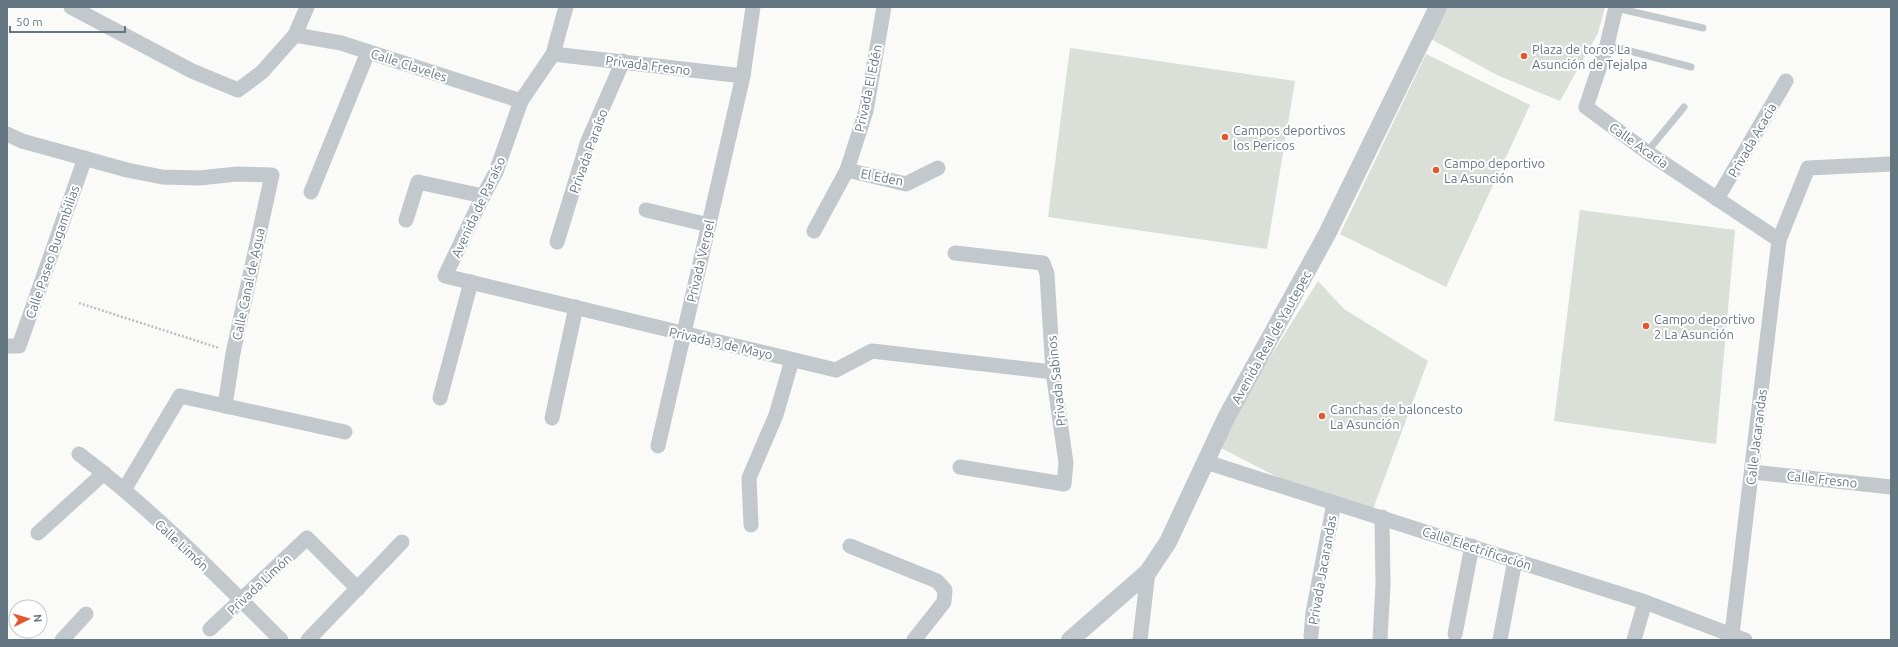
<svg xmlns="http://www.w3.org/2000/svg" width="1898" height="647" font-family="Ubuntu,sans-serif">
	<style>
		.pitch { fill: #dadfd7 }
		.lines { fill: none; stroke-linecap: round; stroke-linejoin: round }
		.path { stroke: #bbbfc2; stroke-width: 2.5; stroke-dasharray: 2 2; stroke-linecap: butt }
		.service { stroke: #c3c8cc; stroke-width: 7 }
		.minor { stroke: #c3c8cc; stroke-width: 15 }
		.tertiary { stroke: #c3c8cc; stroke-width: 18 }
		.poi-dot { fill: #e4572e; stroke: #fff; stroke-width: 1.5 }
		.labels { text-anchor: middle; stroke-width: 4; stroke-linejoin: round; paint-order: stroke }
		.poi-label { font-size: 13px; fill: #657683; stroke: #fff; text-anchor: start }
		.street-label { font-size: 13px; fill: #657683; stroke: #fff }
	</style>
	<rect width="100%" height="100%" fill="#fafaf8"/>
	<g class="pitch">
		<path d="M1444,7H1605L1598,33L1560,101L1497,75L1429,38Z"/>
		<path d="M1070,48L1295,81L1267,249L1048,217Z"/>
		<path d="M1426,54L1530,105L1446,287L1340,234Z"/>
		<path d="M1580,210L1735,230L1716,444L1554,421Z"/>
		<path d="M1318,281L1344,309L1428,361L1373,509L1291,484L1219,447L1253,384Z"/>
	</g>
	<g class="lines">
		<path class="path" d="M79,303L219,348"/>
		<g class="service">
			<path d="M1616,8L1703,28"/>
			<path d="M1607,45L1691,67"/>
			<path d="M1647,152L1684,107"/>
		</g>
		<g class="minor">
			<path d="M71,7L192,71L238,90L262,72L295,35L307,7"/>
			<path d="M566,7L553,54L521,101L496,172L483,196L445,276L836,370L872,351L1053,372"/>
			<path d="M1616,7L1607,45L1586,107L1647,152L1779,240"/>
			<path d="M295,35L341,43L521,101"/>
			<path d="M553,54L743,76"/>
			<path d="M7,134L22,141L127,170L162,177L199,178L237,174L272,175L233,353L225,406"/>
			<path d="M847,170L906,184L938,168"/>
			<path d="M311,192L368,52"/>
			<path d="M1717,199L1786,81"/>
			<path d="M646,210L709,225"/>
			<path d="M406,220L418,182L483,196"/>
			<path d="M814,231L847,170L866,111L884,7"/>
			<path d="M557,242L588,141L623,61"/>
			<path d="M955,253L1043,263L1047,274L1053,372L1066,463L1064,484L960,467"/>
			<path d="M7,346H19L85,158"/>
			<path d="M440,398L471,282"/>
			<path d="M552,418L576,307"/>
			<path d="M658,446L743,76L753,7"/>
			<path d="M79,454C152,509 217,576 281,640"/>
			<path d="M1206,462L1645,602L1745,640"/>
			<path d="M1752,472L1891,487"/>
			<path d="M124,490L180,396L345,432"/>
			<path d="M751,525L749,478L776,415L792,360"/>
			<path d="M38,533L104,473"/>
			<path d="M850,546L937,581L945,590L944,602L914,640"/>
			<path d="M210,629L307,538L358,589"/>
			<path d="M1455,634L1472,546"/>
			<path d="M1732,634L1779,240L1808,168L1891,164"/>
			<path d="M1311,636L1313,613L1334,503"/>
			<path d="M62,640L86,614"/>
			<path d="M308,640L402,542"/>
			<path d="M1140,640L1148,572"/>
			<path d="M1380,640L1383,584L1382,517"/>
			<path d="M1500,640L1515,560"/>
			<path d="M1634,640L1645,602"/>
		</g>
		<path class="tertiary" d="M1070,640L1148,572L1168,542L1227,416L1327,234L1438,7"/>
	</g>
	<g class="poi-dot">
		<circle cx="1524" cy="56" r="4"/>
		<circle cx="1225" cy="137" r="4"/>
		<circle cx="1436" cy="170" r="4"/>
		<circle cx="1646" cy="326" r="4"/>
		<circle cx="1322" cy="416" r="4"/>
	</g>
	<g class="labels">
		<g class="poi-label">
			<text x="1532" y="54">Plaza de toros La<tspan x="1532" dy="15">Asunción de Tejalpa</tspan></text>
			<text x="1233" y="135">Campos deportivos<tspan x="1233" dy="15">los Pericos</tspan></text>
			<text x="1444" y="168">Campo deportivo<tspan x="1444" dy="15">La Asunción</tspan></text>
			<text x="1654" y="324">Campo deportivo<tspan x="1654" dy="15">2 La Asunción</tspan></text>
			<text x="1330" y="414">Canchas de baloncesto<tspan x="1330" dy="15">La Asunción</tspan></text>
		</g>
		<g class="street-label">
			<text transform="translate(409 65) rotate(18)" y="5">Calle Claveles</text>
			<text transform="translate(648 65) rotate(7)" y="5">Privada Fresno</text>
			<text transform="translate(868 88) rotate(-78)" y="5">Privada El Edén</text>
			<text transform="translate(1752 140) rotate(-60)" y="5">Privada Acacia</text>
			<text transform="translate(1639 145) rotate(35)" y="5">Calle Acacia</text>
			<text transform="translate(588 151) rotate(-70)" y="5">Privada Paraíso</text>
			<text transform="translate(882 177) rotate(11)" y="5">El Eden</text>
			<text transform="translate(478 207) rotate(-65)" y="5">Avenida de Paraíso</text>
			<text transform="translate(52 252) rotate(-71)" y="5">Calle Paseo Bugambilias</text>
			<text transform="translate(700 261) rotate(-77)" y="5">Privada Vergel</text>
			<text transform="translate(248 284) rotate(-78)" y="5">Calle Canal de Agua</text>
			<text transform="translate(1271 337) rotate(-61)" y="5">Avenida Real de Yautepec</text>
			<text transform="translate(721 343) rotate(13)" y="5">Privada 3 de Mayo</text>
			<text transform="translate(1056 381) rotate(-96)" y="5">Privada Sabinos</text>
			<text transform="translate(1756 437) rotate(-83)" y="5">Calle Jacarandas</text>
			<text transform="translate(1822 479) rotate(6)" y="5">Calle Fresno</text>
			<text transform="translate(182 545) rotate(43)" y="5">Calle Limón</text>
			<text transform="translate(1477 548) rotate(18)" y="5">Calle Electrificación</text>
			<text transform="translate(1322 570) rotate(-80)" y="5">Privada Jacarandas</text>
			<text transform="translate(259 584) rotate(-43)" y="5">Privada Limón</text>
		</g>
	</g>
	<rect width="1898" height="647" fill="none" stroke="#657683" stroke-width="16"/>
	<g transform="translate(28 619) rotate(85)"><circle r="19" fill="#ffffff" stroke="#c1c8cd"/>
	<path d="M0-3L7 15L0 10L-7 15Z" fill="#e4572e"/>
	<text y="-6" font-size="11" font-weight="bold" text-anchor="middle" fill="#657683">N</text>
	</g>
	<path d="M10 26v6h115v-6" fill="none" stroke="#657683" stroke-width="2"/>
	<text x="16" y="26" font-size="12" fill="#657683" stroke="#ffffff" stroke-width="3" paint-order="stroke">50 m</text>
</svg>
